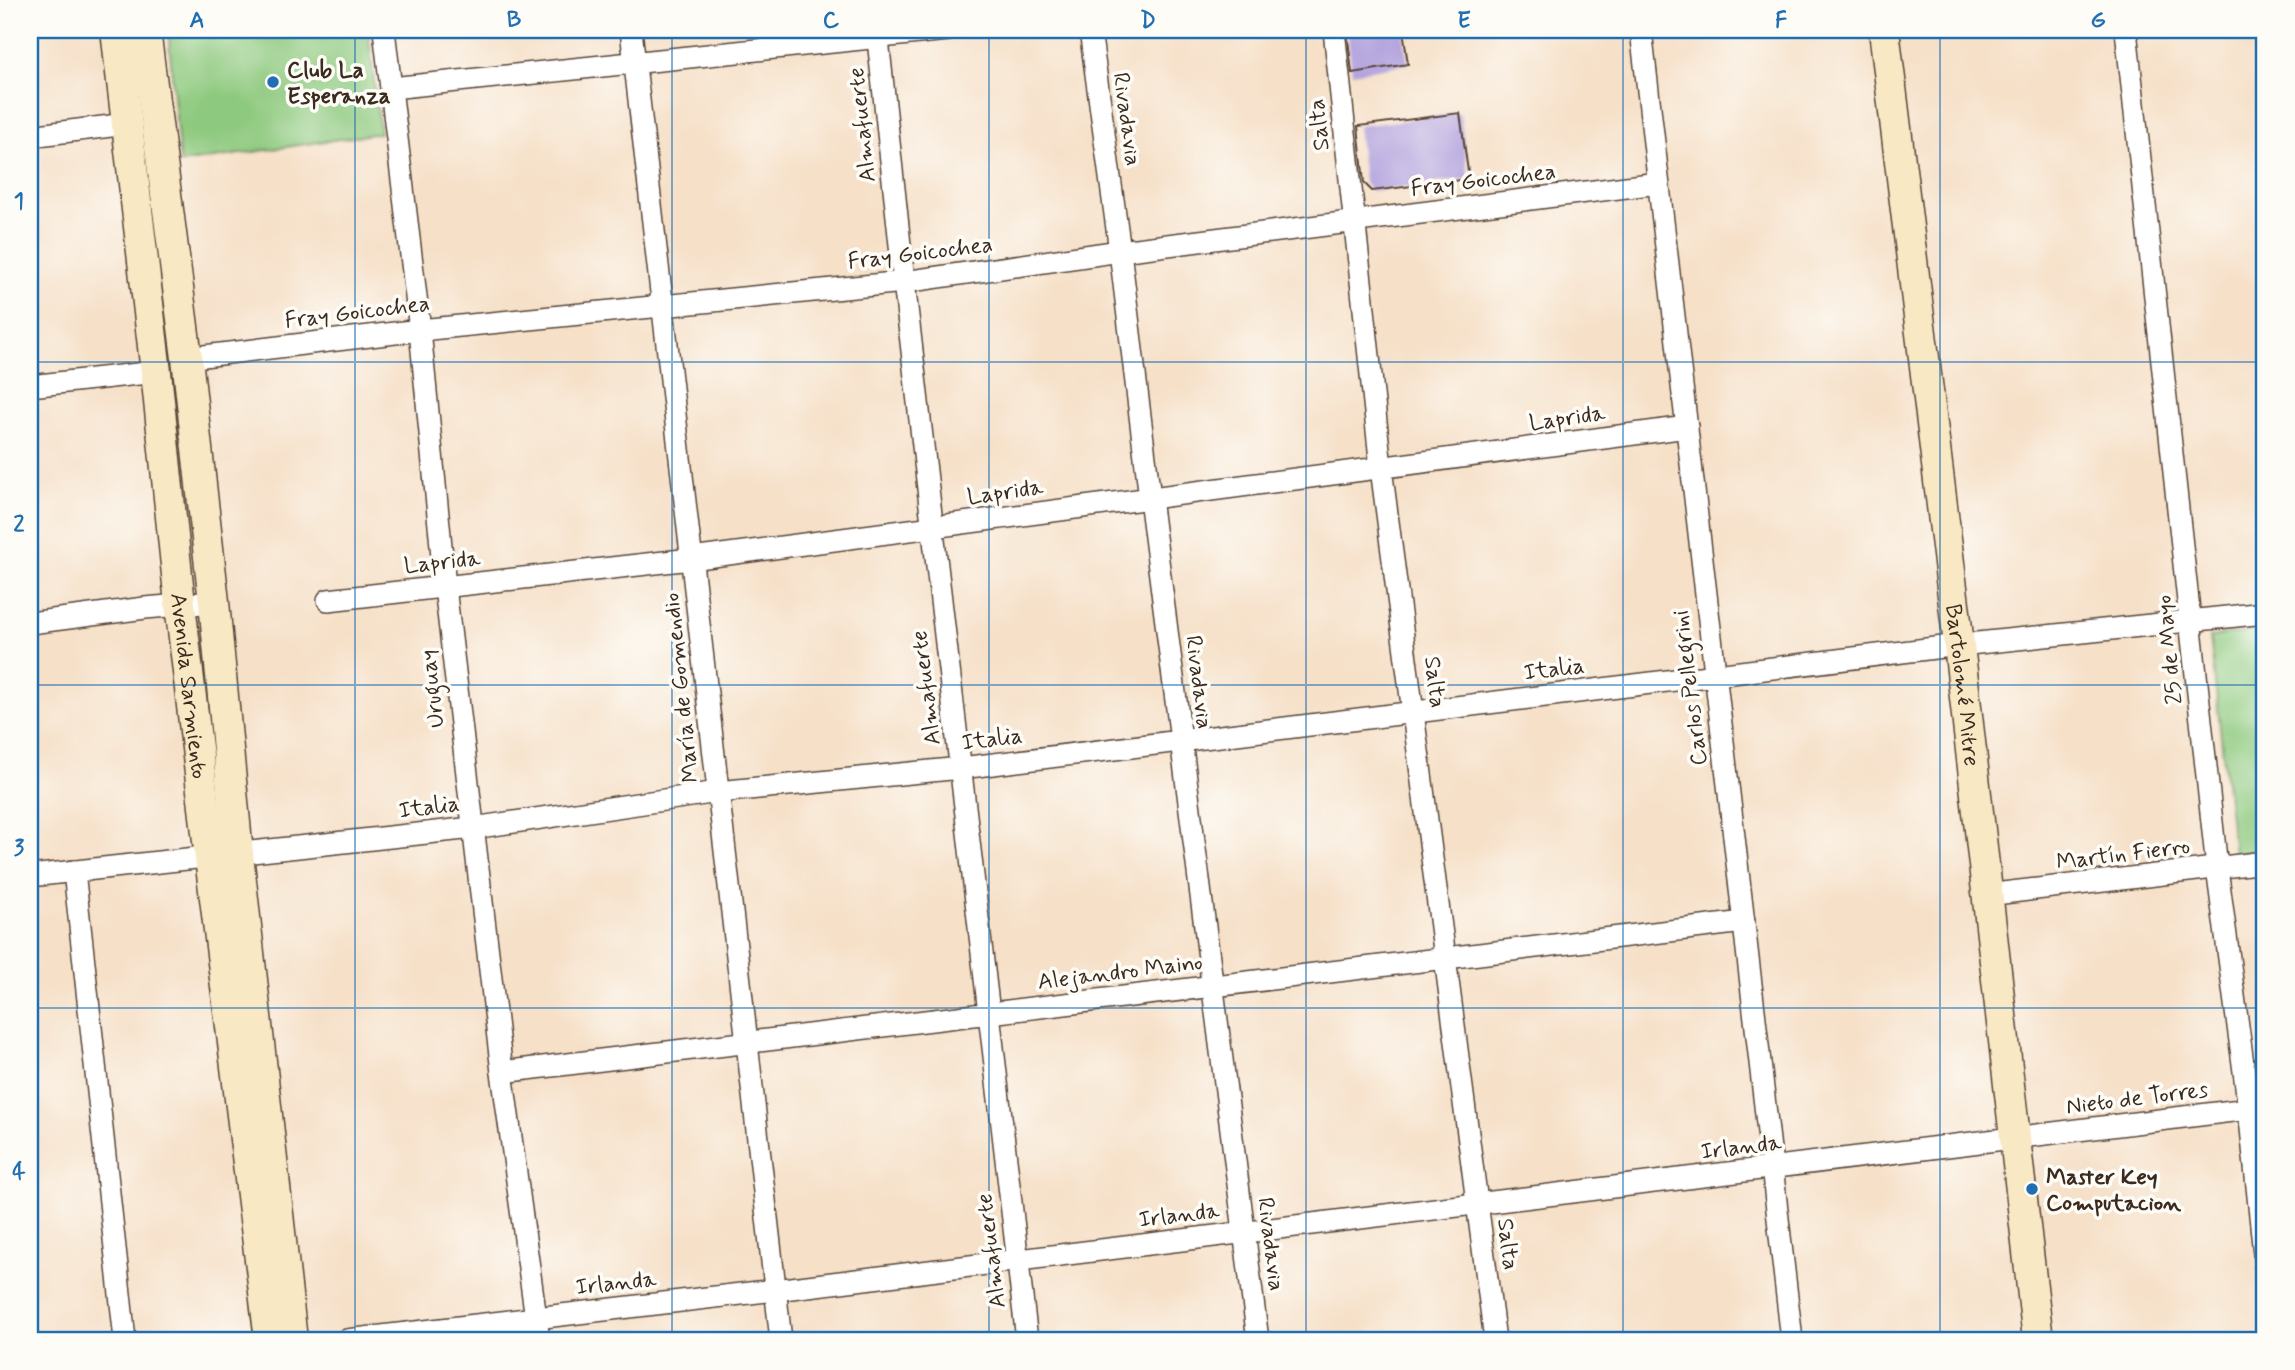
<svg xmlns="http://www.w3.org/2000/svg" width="2295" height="1370" font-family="Mynerve,sans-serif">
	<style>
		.green { fill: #8dc97e; stroke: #647a4e; stroke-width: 2 }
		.building { fill: #ad9cdc }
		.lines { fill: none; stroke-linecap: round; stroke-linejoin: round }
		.minor-casing { stroke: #574538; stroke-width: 24 }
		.secondary-casing { stroke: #574538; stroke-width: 33 }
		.minor { stroke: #fff; stroke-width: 21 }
		.secondary { stroke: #f8e8c3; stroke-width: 30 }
		.grid { fill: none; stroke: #1f6fb2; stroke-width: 2; stroke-opacity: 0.55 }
		.poi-dot { fill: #1f6fb2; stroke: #fdfcf7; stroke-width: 2.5 }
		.labels { text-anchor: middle; stroke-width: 7; stroke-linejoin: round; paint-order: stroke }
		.poi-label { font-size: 23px; font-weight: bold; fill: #3b2a1e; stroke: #fdfcf7; text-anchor: start }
		.street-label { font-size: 23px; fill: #3b2a1e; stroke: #fdfcf7 }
		.neatline { fill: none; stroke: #1f6fb2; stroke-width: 2.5 }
		.grid-label { font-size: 23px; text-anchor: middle; font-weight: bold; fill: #1f6fb2 }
	</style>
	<rect width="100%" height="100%" fill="#fdfcf7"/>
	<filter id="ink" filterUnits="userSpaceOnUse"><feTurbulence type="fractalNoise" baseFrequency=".0143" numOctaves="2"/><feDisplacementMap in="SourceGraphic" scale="14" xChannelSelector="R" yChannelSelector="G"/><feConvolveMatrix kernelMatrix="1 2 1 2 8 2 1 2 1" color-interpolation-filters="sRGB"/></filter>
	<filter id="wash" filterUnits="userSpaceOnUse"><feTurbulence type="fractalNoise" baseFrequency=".00686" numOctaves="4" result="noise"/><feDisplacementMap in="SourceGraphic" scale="28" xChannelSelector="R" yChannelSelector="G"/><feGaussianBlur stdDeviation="1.57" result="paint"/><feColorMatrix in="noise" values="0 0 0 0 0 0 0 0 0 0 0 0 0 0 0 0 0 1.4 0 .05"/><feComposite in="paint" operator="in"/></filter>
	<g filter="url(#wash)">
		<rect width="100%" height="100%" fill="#f6e0c8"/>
		<g class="green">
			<path d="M168,30H368L380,133L180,163Z"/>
			<path d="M2265,630V850L2234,854L2210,637Z"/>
		</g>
		<g id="blocks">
			<g class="building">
				<path d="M1347,30H1403L1408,64L1352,73Z"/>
				<path d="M1460,113L1469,179L1372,191L1364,183L1358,126Z"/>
			</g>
		</g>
	</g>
	<g filter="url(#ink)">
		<use href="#blocks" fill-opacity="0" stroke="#574538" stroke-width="2"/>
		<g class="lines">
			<defs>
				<g id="minor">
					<path d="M384,30L420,330L445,587L502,1072L539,1340"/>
					<path d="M631,30L781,1340"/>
					<path d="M877,30L904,282L1027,1340"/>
					<path d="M1090,30L1120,251L1150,498L1258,1340"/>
					<path d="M1334,30L1381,468L1495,1340"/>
					<path d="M1641,30L1792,1340"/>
					<path d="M2126,30L2217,868L2249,1109L2265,1264"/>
					<path d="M391,88L948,30"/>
					<path d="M30,136L127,124"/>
					<path d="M187,358L420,330L904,282L1120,251L1658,183"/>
					<path d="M30,386L156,372"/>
					<path d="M328,600L691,559L1687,427"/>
					<path d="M30,623L145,608L214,602"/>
					<path d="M74,871L125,1340"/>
					<path d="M30,876L473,828L718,792L961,768L1959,645L2265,613"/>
					<path d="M1986,895L2265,862"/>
					<path d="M502,1072L1744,922"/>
					<path d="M347,1340L775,1290L2265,1107"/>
				</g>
				<g id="secondary">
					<path id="s1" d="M116,30L156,372L180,604L210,858L270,1340"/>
					<path d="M145,30L187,358L214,602L238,854L292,1340"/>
					<path id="s2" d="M1884,30L1959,645L2038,1340"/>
				</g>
			</defs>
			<use href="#minor" class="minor-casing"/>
			<use href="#secondary" class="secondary-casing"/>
			<use href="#minor" class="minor"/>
			<use href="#secondary" class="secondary"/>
		</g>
	</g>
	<path class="grid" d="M355,30V1340M672,30V1340M989,30V1340M1306,30V1340M1623,30V1340M1940,30V1340M30,362H2265M30,685H2265M30,1008H2265"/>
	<g class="poi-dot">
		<circle cx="273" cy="82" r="7"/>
		<circle cx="2032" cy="1189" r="7"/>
	</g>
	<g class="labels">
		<g class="poi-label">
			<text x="287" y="77">Club La<tspan x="287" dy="26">Esperanza</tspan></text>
			<text x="2046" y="1184">Master Key<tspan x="2046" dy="26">Computacion</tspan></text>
		</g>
		<g class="street-label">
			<text transform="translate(1128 119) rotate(82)" y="8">Rivadavia</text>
			<text transform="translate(861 125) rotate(-96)" y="8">Almafuerte</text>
			<text transform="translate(1318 125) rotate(-96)" y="8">Salta</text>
			<text transform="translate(1483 179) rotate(-7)" y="8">Fray Goicochea</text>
			<text transform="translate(920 252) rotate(-7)" y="8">Fray Goicochea</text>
			<text transform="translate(357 311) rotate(-7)" y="8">Fray Goicochea</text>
			<text transform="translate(1567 417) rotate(-8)" y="8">Laprida</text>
			<text transform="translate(1005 491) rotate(-8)" y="8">Laprida</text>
			<text transform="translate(442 561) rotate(-6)" y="8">Laprida</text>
			<text transform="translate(2168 650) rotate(-96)" y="8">25 de Mayo</text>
			<text transform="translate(1554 668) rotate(-7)" y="8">Italia</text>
			<text transform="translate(1200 682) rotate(83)" y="8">Rivadavia</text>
			<text transform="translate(1436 682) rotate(83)" y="8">Salta</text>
			<text dy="8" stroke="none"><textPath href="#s1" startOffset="660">Avenida Sarmiento</textPath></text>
			<text dy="8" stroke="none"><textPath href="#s2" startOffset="660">Bartolomé Mitre</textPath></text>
			<text transform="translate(680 688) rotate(-96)" y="8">María de Gomendio</text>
			<text transform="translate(925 688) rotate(-97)" y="8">Almafuerte</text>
			<text transform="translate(1689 688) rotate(-97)" y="8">Carlos Pellegrini</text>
			<text transform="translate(431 689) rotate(-97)" y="8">Uruguay</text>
			<text transform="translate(992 738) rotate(-7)" y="8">Italia</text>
			<text transform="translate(429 806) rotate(-7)" y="8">Italia</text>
			<text transform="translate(2123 853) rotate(-7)" y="8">Martín Fierro</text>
			<text transform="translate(1120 971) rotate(-7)" y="8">Alejandro Maino</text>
			<text transform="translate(2137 1097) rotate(-7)" y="8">Nieto de Torres</text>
			<text transform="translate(1741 1146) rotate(-7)" y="8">Irlanda</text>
			<text transform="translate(1179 1214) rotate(-7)" y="8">Irlanda</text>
			<text transform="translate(1272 1244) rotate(83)" y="8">Rivadavia</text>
			<text transform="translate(1509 1244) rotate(83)" y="8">Salta</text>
			<text transform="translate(990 1251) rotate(-97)" y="8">Almafuerte</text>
			<text transform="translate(616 1282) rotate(-6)" y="8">Irlanda</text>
		</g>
	</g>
	<rect width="2295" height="1370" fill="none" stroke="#fdfcf7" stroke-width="77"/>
	<rect x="38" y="38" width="2218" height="1294" class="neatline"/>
	<g class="grid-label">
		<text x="197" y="27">A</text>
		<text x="514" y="27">B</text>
		<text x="831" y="27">C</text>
		<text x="1148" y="27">D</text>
		<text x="1464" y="27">E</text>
		<text x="1781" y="27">F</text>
		<text x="2098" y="27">G</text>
		<text x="19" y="208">1</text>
		<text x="19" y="531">2</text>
		<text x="19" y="855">3</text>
		<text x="19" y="1178">4</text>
	</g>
</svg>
